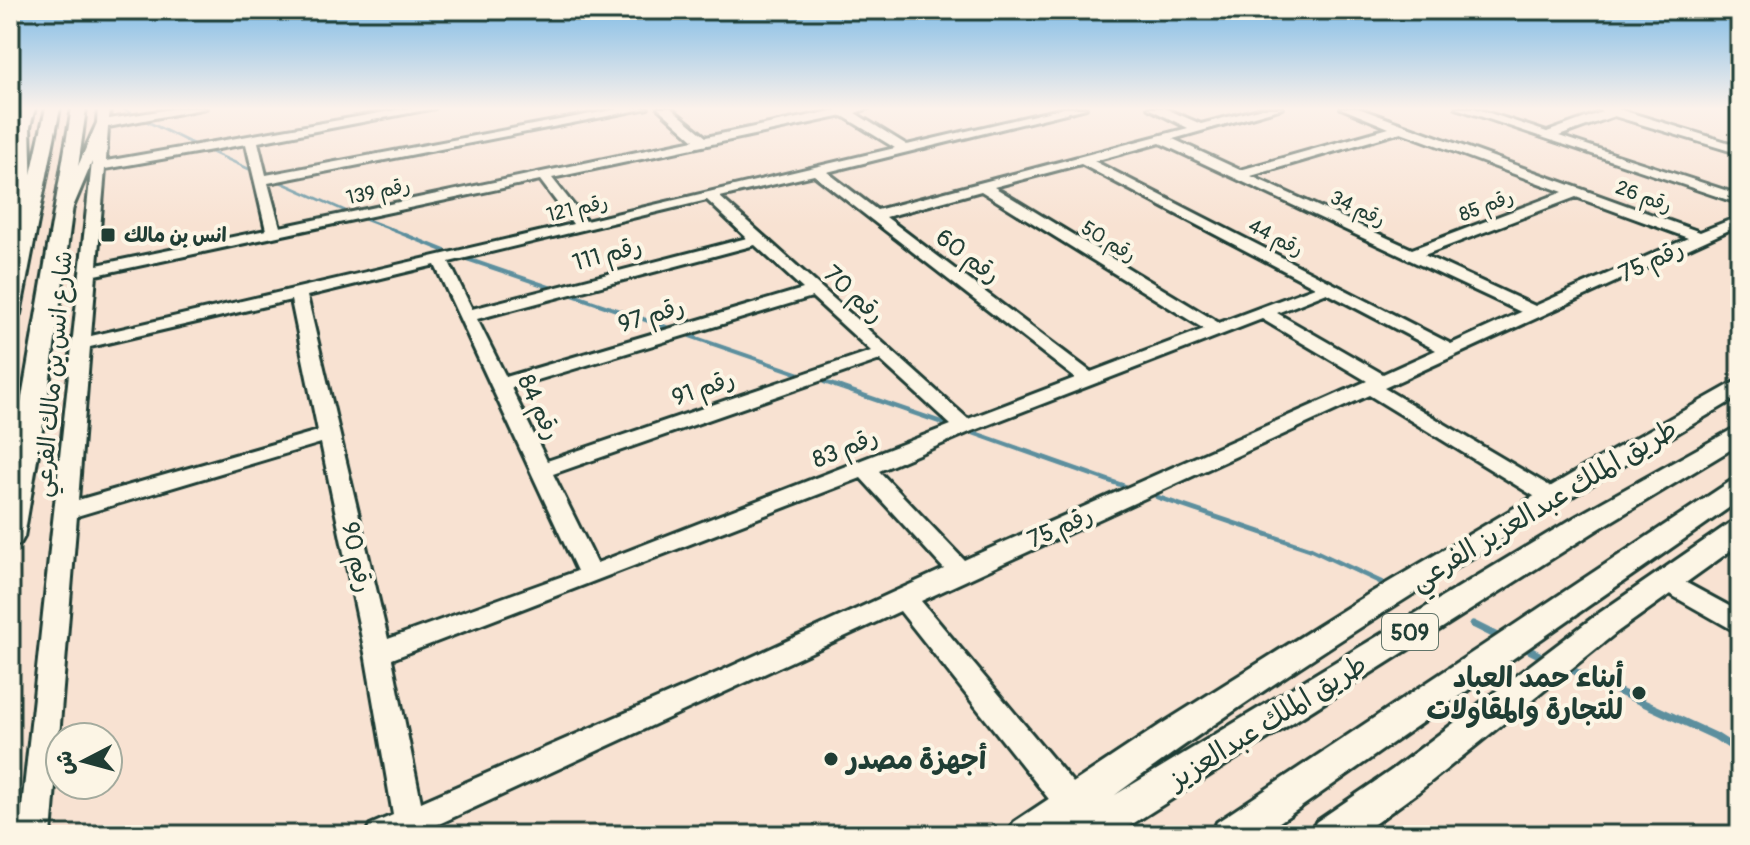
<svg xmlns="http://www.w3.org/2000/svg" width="1750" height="845" font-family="Pangolin,'Playpen Sans Arabic',sans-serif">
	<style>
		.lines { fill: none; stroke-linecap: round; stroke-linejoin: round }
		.stream-far3 { stroke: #5b8f9e; stroke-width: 3 }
		.stream-far2 { stroke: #5b8f9e; stroke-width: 4 }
		.stream-far1 { stroke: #5b8f9e; stroke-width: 5 }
		.stream { stroke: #5b8f9e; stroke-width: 7 }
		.minor-casing { stroke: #1f3d34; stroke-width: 6 }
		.major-casing { stroke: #1f3d34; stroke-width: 6 }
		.minor { fill: #fcf5e5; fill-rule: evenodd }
		.major { fill: #fcf5e5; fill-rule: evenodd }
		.poi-dot { fill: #1f3d34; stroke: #fcf5e5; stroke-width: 3 }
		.labels { text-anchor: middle; stroke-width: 8; stroke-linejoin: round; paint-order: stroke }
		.far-street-label { font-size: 20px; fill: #1f3d34; stroke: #fcf5e5 }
		.far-poi-label { font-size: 20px; font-weight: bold; fill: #1f3d34; stroke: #fcf5e5; text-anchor: start }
		.shield { fill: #fcf5e5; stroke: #617469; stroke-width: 2 }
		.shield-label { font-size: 22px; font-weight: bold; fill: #1f3d34 }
		.street-label { font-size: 24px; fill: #1f3d34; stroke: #fcf5e5 }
		.near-street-label { font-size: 28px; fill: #1f3d34; stroke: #fcf5e5 }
		.near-poi-label { font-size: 28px; font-weight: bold; fill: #1f3d34; stroke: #fcf5e5; text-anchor: end }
	</style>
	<rect width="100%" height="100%" fill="#f8e2d2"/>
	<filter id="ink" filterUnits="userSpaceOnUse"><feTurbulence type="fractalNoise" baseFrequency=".0125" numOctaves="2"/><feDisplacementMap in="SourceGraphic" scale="16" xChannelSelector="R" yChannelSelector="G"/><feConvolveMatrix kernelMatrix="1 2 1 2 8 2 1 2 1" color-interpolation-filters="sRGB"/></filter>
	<g filter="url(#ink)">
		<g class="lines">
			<g class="stream-far3">
				<path d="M121,108L137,116"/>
				<path d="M144,120L197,146"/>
				<path d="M207,150L249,169"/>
				<path d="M276,180L350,213"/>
				<path d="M362,218L396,231"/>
			</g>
			<g class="stream-far2">
				<path d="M391,229L450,253"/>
				<path d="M467,259L552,288"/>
				<path d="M570,294L669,328"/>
				<path d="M690,336L800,374"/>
				<path d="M824,382L842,388"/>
			</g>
			<g class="stream-far1">
				<path d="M836,386L946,424"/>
				<path d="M974,433L1124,486"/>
				<path d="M1157,497L1310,549L1387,585"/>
			</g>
			<g class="stream">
				<path d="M1473,624L1497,636"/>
				<path d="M1527,649L1541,656"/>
				<path d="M1572,670L1715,736L1740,752"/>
			</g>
			<defs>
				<g id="minor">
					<path d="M23,108H35L30,127L33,225L26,229L19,225L18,173L15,182L10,183V155Z"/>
					<path d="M98,108H110L109,119L178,108H206L108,127L106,161L408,108H435L258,142L266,175L623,108H648L268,183L280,227L694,140L658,108H671L706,137L846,108H869L855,113L907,145L1064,108H1086L827,172L877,210L1188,128L1148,108H1164L1201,124L1262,108H1282L1173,139L1240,170L1389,128L1341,108H1358L1700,232L1740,216V225L1384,388L1558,491L1561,496L1558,501H1542L1369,395L921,601L1084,796L1088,806L1084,816L1065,823L1054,819L1050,809L1052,803L900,611L415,835H365L370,825L393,815L365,653L321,443L77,516L51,835H19L92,162L71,212L66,213L59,209L97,123ZM843,116L895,148L586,221L552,178ZM1401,132L1563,192L1412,249L1251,176ZM1160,143L1521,312L1451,344L1094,161ZM246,144L266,230L97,265L105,169ZM1081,164L1315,287L1219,323L994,187ZM814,175L1075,378L968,419L720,197ZM540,180L573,224L91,336L96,275ZM981,191L1204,329L1091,372L886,217ZM1576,197L1688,238L1535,306L1424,255ZM707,200L747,238L472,309L449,262ZM755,245L803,289L506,377L477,319ZM435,265L577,571L388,639L307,296ZM1327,293L1436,350L1383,374L1277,313ZM812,297L871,351L547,461L511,388ZM291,300L318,431L78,500L90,347ZM1262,319L1367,381L964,560L879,471L972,431ZM880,360L951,425L597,563L553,474ZM861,478L944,569L719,672L421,802L392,659Z"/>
					<path d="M1456,108H1474L1547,132L1602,112L1596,108H1615L1740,146V154L1614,116L1559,136L1740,195V204Z"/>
					<path d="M1668,573L1740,612V634L1659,588L1656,582L1659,576Z"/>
				</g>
				<g id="major">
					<path d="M46,108H60L20,314L10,320V268Z"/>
					<path d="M72,108H86L47,400L24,537L20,544L10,547V467Z"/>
					<path d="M1740,379V396C1528,522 1314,649 1115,795L1577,516L1740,425V444L1597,530L1115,835H1063L1065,830L1059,835H1008L1014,822L1160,725L1372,592L1587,465Z"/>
					<path d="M1740,478V500L1261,835H1211L1217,822L1731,481Z"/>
					<path d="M1740,520V544L1617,632L1418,792L1359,835H1310L1316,822L1392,770L1595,616L1730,523Z"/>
				</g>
			</defs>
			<use href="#minor" class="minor-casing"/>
			<use href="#major" class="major-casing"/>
			<use href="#minor" class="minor"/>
			<use href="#major" class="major"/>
		</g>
	</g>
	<linearGradient id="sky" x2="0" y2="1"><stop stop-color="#7fbbe6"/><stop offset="0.48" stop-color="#fcf2eb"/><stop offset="1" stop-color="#fcf2eb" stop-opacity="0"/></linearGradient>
	<rect width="1750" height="226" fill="url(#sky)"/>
	<g class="poi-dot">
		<rect x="100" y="227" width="16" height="16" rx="4"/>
		<circle cx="1639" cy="693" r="8"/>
		<circle cx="831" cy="759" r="8"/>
	</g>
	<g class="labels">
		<g class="far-street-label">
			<text transform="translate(378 191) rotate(-12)" y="7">رقم 139</text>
			<text transform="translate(1644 196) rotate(20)" y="7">رقم 26</text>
			<text transform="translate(1486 205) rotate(-21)" y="7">رقم 85</text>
			<text transform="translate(577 208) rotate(-13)" y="7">رقم 121</text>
			<text transform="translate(1358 208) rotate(25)" y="7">رقم 34</text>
			<text transform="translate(1276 237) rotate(27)" y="7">رقم 44</text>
			<text transform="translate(1109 241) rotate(31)" y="7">رقم 50</text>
		</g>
		<g class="far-poi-label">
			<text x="124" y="242">انس بن مالك</text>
		</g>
		<rect class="shield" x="1382" y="614" width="56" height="36" rx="6"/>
		<g class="shield-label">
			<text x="1410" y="640">509</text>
		</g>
		<g class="street-label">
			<text transform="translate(607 254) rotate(-15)" y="8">رقم 111</text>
			<text transform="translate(968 256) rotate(37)" y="8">رقم 60</text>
			<text transform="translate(1651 261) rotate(-25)" y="8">رقم 75</text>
			<text transform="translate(854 294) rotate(43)" y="8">رقم 70</text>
			<text transform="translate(651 315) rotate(-17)" y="8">رقم 97</text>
			<text transform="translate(53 374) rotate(-85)" y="8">شارع انس بن مالك الفرعي</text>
			<text transform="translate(703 388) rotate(-19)" y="8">رقم 91</text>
			<text transform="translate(539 407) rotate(65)" y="8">رقم 84</text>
			<text transform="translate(845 448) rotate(-22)" y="8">رقم 83</text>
			<text transform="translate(1060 527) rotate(-24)" y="8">رقم 75</text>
			<text transform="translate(357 557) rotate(78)" y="8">رقم 90</text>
		</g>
		<g class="near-street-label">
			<text transform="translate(1543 504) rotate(-31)" y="10">طريق الملك عبدالعزيز الفرعي</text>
			<text transform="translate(1267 721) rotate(-32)" y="10">طريق الملك عبدالعزيز</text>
		</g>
		<g class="near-poi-label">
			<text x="1623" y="687">أبناء حمد العباد<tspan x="1623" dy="32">للتجارة والمقاولات</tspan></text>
			<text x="847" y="769" text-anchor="start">أجهزة مصدر</text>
		</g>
	</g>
	<rect width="1750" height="845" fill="none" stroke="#fcf5e5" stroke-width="40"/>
	<rect x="20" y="20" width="1710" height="805" fill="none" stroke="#1f3d34" stroke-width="3" filter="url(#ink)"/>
	<g transform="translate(84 761) rotate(264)"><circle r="38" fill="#fcf5e5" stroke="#a4ab9e" stroke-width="2"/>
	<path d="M0-6L14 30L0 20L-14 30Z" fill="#1f3d34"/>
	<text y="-12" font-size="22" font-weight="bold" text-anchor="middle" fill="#1f3d34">ش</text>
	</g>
</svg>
